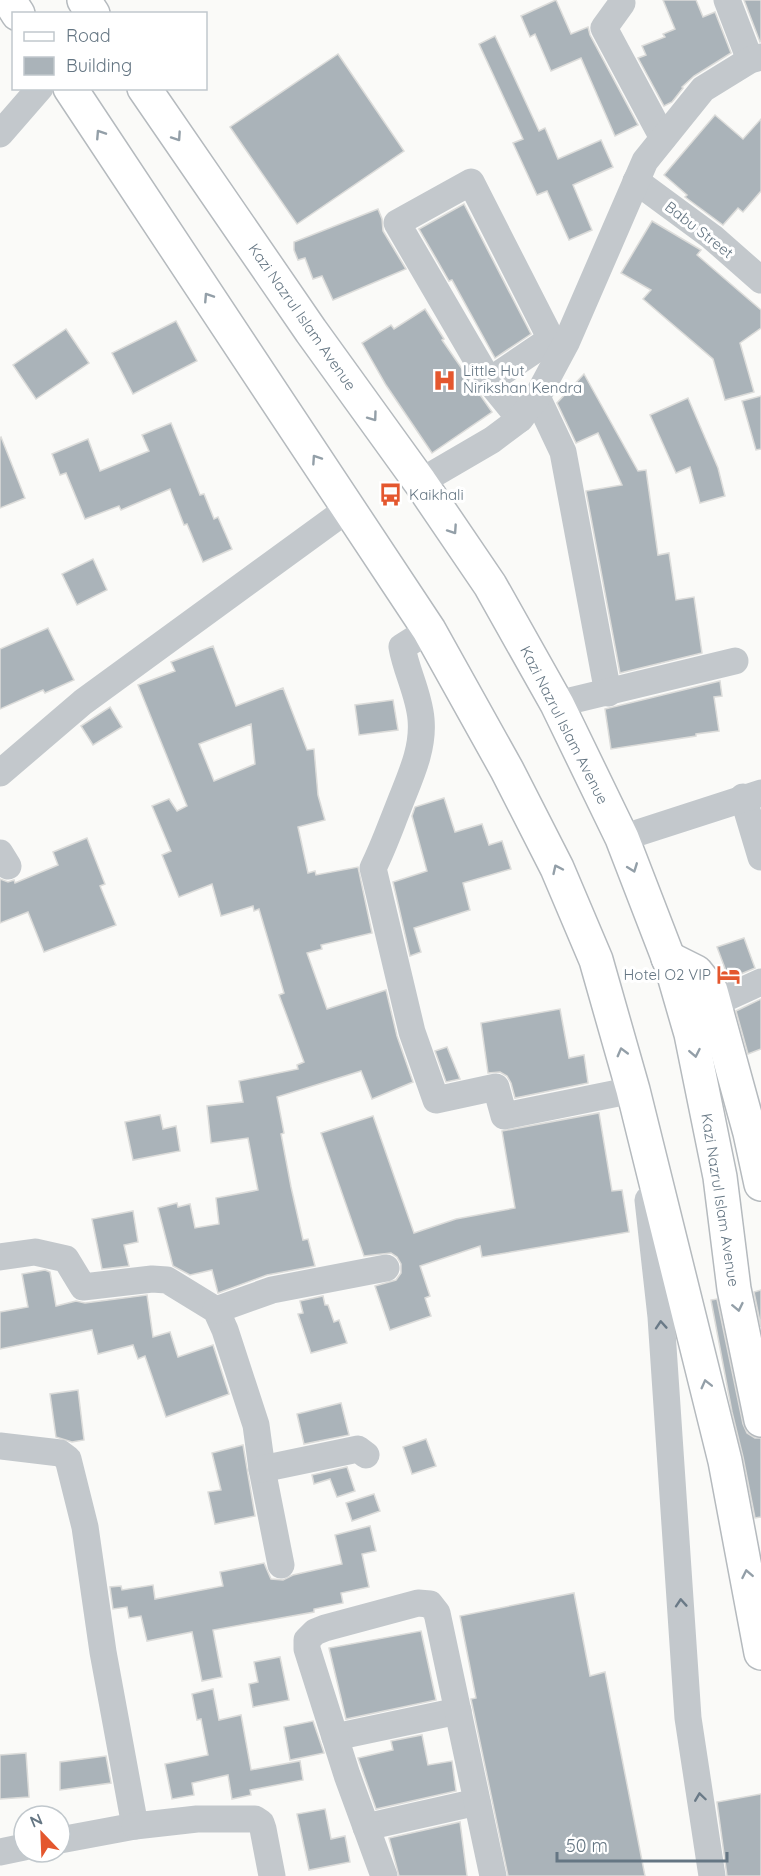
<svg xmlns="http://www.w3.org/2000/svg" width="761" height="1876" font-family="Quicksand,sans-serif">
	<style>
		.building { fill: #aab3b9; stroke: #dcdcda; stroke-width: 1.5; fill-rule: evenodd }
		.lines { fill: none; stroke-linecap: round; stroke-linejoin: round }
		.major-casing { stroke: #b5babe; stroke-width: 36 }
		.minor { stroke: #c3c8cc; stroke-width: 27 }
		.major { stroke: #fff; stroke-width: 33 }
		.oneway { stroke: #939fa8 }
		.oneway2 { stroke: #6a7a87 }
		.labels { text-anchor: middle; stroke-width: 6; stroke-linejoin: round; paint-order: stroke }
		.street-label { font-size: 15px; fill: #657683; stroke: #fff }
		.poi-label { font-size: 15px; fill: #657683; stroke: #fff; text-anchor: start }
	</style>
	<rect width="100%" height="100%" fill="#fafaf8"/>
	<g class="building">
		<path d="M556,0L571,34L588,27L590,35L638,125L615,136L581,58L551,71L535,34L530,37L521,16Z"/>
		<path d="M663,0H696L703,17L715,12L731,53L694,76L682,87L683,88L672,102L664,106L638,58L646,55L642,46L665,37L663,34L675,29Z"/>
		<path d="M744,0H761V41L760,42Z"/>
		<path d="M495,36L539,131L545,128L558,159L601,140L613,167L573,185L592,230L569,240L547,191L537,195L513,143L523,139L479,44Z"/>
		<path d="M338,54L404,151L297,224L230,127Z"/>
		<path d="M715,115L743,139L761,119V191L743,212L738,208L723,225L685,197L687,195L664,175Z"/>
		<path d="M464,204L531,334L495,358L452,280L449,281L419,229Z"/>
		<path d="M378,209L382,219L383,231L406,269L333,300L322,276L313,279L305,258L298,260L294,250V242Z"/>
		<path d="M652,221L701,250L697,255L761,310V328L740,343L754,392L725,400L713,359L643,299L651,290L621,273Z"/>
		<path d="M425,309L444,339L442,340L492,412L432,453L386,385L362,343L391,325L394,329Z"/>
		<path d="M176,321L197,361L133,394L112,353Z"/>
		<path d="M66,329L89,363L36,399L13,365Z"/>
		<path d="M584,374L638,471L646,470L658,555L669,553L676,600L694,597L702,653L620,673L586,491L622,485L598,433L576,443L557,403Z"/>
		<path d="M761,396V449L756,450L742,401Z"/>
		<path d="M688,398L718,468L725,496L700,503L690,467L676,473L650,415Z"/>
		<path d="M171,423L200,495L204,494L214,519L218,517L232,549L203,562L187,524L184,525L170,489L121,510L119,506L85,519L66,473L60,475L52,454L88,439L100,471L149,451L142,435Z"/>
		<path d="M1,437L25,498L0,508V438Z"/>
		<path d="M93,559L107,590L77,605L62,574Z"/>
		<path d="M48,628L74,680L45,693L43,690L0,709V649Z"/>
		<path d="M213,646L236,706L283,688L307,750L314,749L318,795L325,820L298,827L308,873L315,871L316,875L358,867L372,933L321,945L322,949L307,953L327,1009L386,990L397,1036L413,1082L372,1099L361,1071L277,1097L284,1133L281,1134L291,1187L303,1240L308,1239L315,1266L267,1275L218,1293L212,1270L190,1275L173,1266L158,1208L177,1203L178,1207L190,1204L195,1228L219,1224L216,1198L258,1190L248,1138L211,1143L207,1106L243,1102L239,1081L298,1069L297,1065L304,1062L279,995L284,993L259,909L254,911L253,906L221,916L212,884L179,897L162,855L171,851L152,806L169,799L177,811L187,806L138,685L175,671L171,662ZM251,724L255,764L214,781L199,744Z"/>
		<path d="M720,681L722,696L714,697L719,731L696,734V736L611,749L605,709Z"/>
		<path d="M393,700L398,730L359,735L355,705Z"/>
		<path d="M110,707L122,727L93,745L81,726Z"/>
		<path d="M444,798L455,832L482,824L489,845L502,841L511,869L463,883L470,910L414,928L421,952L410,956L393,882L427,871L412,816L415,807Z"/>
		<path d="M87,838L105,884L100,886L116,925L44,952L28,912L0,923V879L8,882L14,880L15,883L58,865L53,852Z"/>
		<path d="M744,938L755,968L729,979L717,947Z"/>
		<path d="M761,999V1049L748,1054L736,1011Z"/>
		<path d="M560,1009L569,1058L584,1055L588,1083L515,1098L511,1083L507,1076L500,1072L488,1073L481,1023Z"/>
		<path d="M447,1047L460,1079L446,1082L435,1051Z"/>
		<path d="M599,1113L612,1191L622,1190L629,1232L482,1257L480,1246L420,1266L430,1296L425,1298L431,1316L390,1330L375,1286L396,1280L401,1273V1264L397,1257L391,1253L364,1256L321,1133L373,1116L414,1233L456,1219L515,1208L502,1131Z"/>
		<path d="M160,1115L163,1129L176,1126L180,1151L133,1160L125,1122Z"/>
		<path d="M133,1211L138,1242L124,1245L129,1266L102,1269L92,1219Z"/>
		<path d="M45,1270L50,1272L56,1306L76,1301L85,1303L147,1295L153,1337L170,1332L178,1357L213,1345L229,1394L166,1417L145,1356L138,1359L133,1345L98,1354L92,1330L0,1349V1312L28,1307L22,1274Z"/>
		<path d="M761,1290V1327L754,1292Z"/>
		<path d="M323,1296L325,1305H328L334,1322L339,1320L347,1343L311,1353L298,1314L303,1313L300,1301Z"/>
		<path d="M717,1299L743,1424L747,1433L755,1438H761V1517L755,1518L743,1457L732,1412L711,1300Z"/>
		<path d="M78,1390L84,1440L72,1442L56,1437L50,1394Z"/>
		<path d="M341,1403L349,1435L304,1444L297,1414Z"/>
		<path d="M426,1439L436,1466L412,1474L403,1447Z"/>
		<path d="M243,1445L255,1516L215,1524L208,1492L221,1490L212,1453Z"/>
		<path d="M347,1467L355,1491L337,1497L330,1479L314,1484L312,1475Z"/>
		<path d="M374,1494L380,1511L352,1521L346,1503Z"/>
		<path d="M370,1526L376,1551L362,1554L369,1587L341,1593L343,1603L314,1609V1612L213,1630L222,1677L202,1681L192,1632L147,1641L141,1616L129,1618L127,1607L113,1609L110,1587L121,1586L122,1590L153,1585L155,1599L223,1586L220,1572L264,1563L271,1579L283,1580L293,1575L342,1564L335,1535Z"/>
		<path d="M574,1593L590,1676L605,1672L645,1876H508L471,1699L476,1698L460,1616Z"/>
		<path d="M421,1631L436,1700L346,1719L329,1648Z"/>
		<path d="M280,1657L289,1700L253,1707L249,1684L258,1682L254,1662Z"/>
		<path d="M213,1689L219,1720L241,1715L251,1770L300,1761L303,1780L250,1790L251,1795L232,1799L228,1775L192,1783L194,1795L172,1799L165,1764L208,1755L201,1719L197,1720L192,1694Z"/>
		<path d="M313,1721L324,1753L290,1760L284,1727Z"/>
		<path d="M422,1735L428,1765L452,1761L456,1791L376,1809L358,1758L393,1750L391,1741Z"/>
		<path d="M26,1753L29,1797L0,1799V1755Z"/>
		<path d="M106,1756L111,1783L60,1790V1762Z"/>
		<path d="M761,1794V1876H727L717,1802Z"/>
		<path d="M325,1809L331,1839L345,1836L350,1862L309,1870L297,1814Z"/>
		<path d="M460,1822L467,1876H399L389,1838Z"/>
	</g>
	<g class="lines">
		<defs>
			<g id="major">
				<path d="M9,0L18,14"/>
				<path d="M84,0L93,14"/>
				<path d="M70,88L429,630L507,770L557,868L596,960L633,1090L725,1461L761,1653"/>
				<path d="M144,88L311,331L420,482L490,585L557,704L622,838L671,965L691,1034L720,1177L734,1289L761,1420"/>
				<path d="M668,958L696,972L711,991L750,1133L761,1184"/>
			</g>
		</defs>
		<use href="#major" class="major-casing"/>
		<g class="minor">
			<path d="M727,0L750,60"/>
			<path d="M622,3L604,28L663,138"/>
			<path d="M0,134L40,88"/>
			<path d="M636,181L712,237L761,280"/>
			<path d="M489,381L551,339L471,182L397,223L489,381L520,419"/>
			<path d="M537,397L563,452L608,693"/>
			<path d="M420,482L492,440L520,419L537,397L567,341L645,161L703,89L750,60L761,57"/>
			<path d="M429,630L402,647C406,671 419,694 421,719C424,750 409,779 398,808C390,828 383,848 373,868L412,1032L436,1100L496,1087L504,1116L633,1090"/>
			<path d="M557,704L735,661"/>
			<path d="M0,773L83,702L349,508"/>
			<path d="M743,797L761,857"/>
			<path d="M622,838L761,793"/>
			<path d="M0,853L8,866"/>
			<path d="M715,1003L761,982"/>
			<path d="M648,1200L661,1317L688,1718L712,1876"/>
			<path d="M0,1257L35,1252L66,1259L83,1287L152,1279L167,1280L216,1310L225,1330L256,1425L262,1469L281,1565"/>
			<path d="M216,1310L272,1290L386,1268"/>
			<path d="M0,1446L60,1453L68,1459L85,1527L103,1652L135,1826L60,1840"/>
			<path d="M262,1469L358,1449L366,1455"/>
			<path d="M335,1737L458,1711"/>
			<path d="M135,1826L197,1819H255L261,1823L263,1829L272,1876"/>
			<path d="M366,1827L477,1802"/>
			<path d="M0,1852L24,1847"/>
			<path d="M384,1876L347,1775L307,1649V1640L315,1632L325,1628L418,1603L430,1604L437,1613L493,1876"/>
		</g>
		<use href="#major" class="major"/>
	</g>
	<defs><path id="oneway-chevron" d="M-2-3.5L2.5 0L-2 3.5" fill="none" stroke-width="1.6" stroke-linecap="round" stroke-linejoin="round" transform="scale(1.5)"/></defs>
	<g class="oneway">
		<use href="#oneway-chevron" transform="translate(100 134) rotate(-123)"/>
		<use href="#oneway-chevron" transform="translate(177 137) rotate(56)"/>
		<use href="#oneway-chevron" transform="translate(208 297) rotate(-123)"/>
		<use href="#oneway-chevron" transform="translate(373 417) rotate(54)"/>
		<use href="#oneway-chevron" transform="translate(316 459) rotate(-124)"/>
		<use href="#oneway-chevron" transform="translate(453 530) rotate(56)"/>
		<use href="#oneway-chevron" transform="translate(633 868) rotate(69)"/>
		<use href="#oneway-chevron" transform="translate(557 869) rotate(-115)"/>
		<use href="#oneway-chevron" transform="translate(622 1052) rotate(-105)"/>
		<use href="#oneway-chevron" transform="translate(695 1053) rotate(79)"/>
		<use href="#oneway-chevron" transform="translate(738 1307) rotate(78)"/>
		<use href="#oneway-chevron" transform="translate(706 1384) rotate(-104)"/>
		<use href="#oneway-chevron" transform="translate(747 1574) rotate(-101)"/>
	</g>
	<g class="oneway2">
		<use href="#oneway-chevron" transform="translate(661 1325) rotate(-94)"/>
		<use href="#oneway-chevron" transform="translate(681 1603) rotate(-94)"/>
		<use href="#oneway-chevron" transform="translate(700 1797) rotate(-98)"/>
	</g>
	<defs>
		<symbol id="hospital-bare" viewBox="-9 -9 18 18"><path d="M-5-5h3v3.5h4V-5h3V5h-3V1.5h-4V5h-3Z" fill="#e4572e" stroke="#fff" stroke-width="2.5" paint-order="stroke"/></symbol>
		<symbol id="bus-bare" viewBox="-9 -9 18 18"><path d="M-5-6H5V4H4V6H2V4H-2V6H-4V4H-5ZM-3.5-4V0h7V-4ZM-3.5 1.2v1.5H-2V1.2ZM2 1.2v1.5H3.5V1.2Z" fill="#e4572e" stroke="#fff" stroke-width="2.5" paint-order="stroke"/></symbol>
		<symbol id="hotel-bare" viewBox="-9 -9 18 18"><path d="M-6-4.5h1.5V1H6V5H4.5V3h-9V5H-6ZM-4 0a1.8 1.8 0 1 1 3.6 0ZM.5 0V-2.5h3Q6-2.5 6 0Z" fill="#e4572e" stroke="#fff" stroke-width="2.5" paint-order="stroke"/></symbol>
	</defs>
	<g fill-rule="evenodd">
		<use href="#hospital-bare" x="428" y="364" width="33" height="33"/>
		<use href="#bus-bare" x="374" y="478" width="33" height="33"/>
		<use href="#hotel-bare" x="712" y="958" width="33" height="33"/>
	</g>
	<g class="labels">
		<g class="street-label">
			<text transform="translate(699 230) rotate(38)" y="5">Babu Street</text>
			<text transform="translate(302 317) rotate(55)" y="5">Kazi Nazrul Islam Avenue</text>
			<text transform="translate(564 725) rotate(63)" y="5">Kazi Nazrul Islam Avenue</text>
			<text transform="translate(720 1200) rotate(81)" y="5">Kazi Nazrul Islam Avenue</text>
		</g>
		<g class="poi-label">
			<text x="463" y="376">Little Hut<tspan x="463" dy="17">Nirikshan Kendra</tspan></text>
			<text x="409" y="500">Kaikhali</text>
			<text x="711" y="980" text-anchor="end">Hotel O2 VIP</text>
		</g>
	</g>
	<rect x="12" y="12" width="195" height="78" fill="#ffffff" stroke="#c1c8cd" stroke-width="1.5"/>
	<rect x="24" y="32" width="30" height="9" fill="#ffffff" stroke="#c1c8cd" stroke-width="1.5"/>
	<text x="66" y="42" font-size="18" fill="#657683">Road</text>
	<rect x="24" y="57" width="30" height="18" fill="#aab3b9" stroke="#c1c8cd" stroke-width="1.5"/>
	<text x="66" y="72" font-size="18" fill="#657683">Building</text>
	<g transform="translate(42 1834) rotate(337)"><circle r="28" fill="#ffffff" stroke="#c1c8cd" stroke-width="1.5"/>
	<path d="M0-4.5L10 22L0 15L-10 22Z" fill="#e4572e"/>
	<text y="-9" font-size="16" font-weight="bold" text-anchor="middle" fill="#657683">N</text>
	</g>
	<path d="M557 1852v9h170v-9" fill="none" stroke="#657683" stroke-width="3"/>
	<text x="566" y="1852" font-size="18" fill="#657683" stroke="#ffffff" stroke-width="4.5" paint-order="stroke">50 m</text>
</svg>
